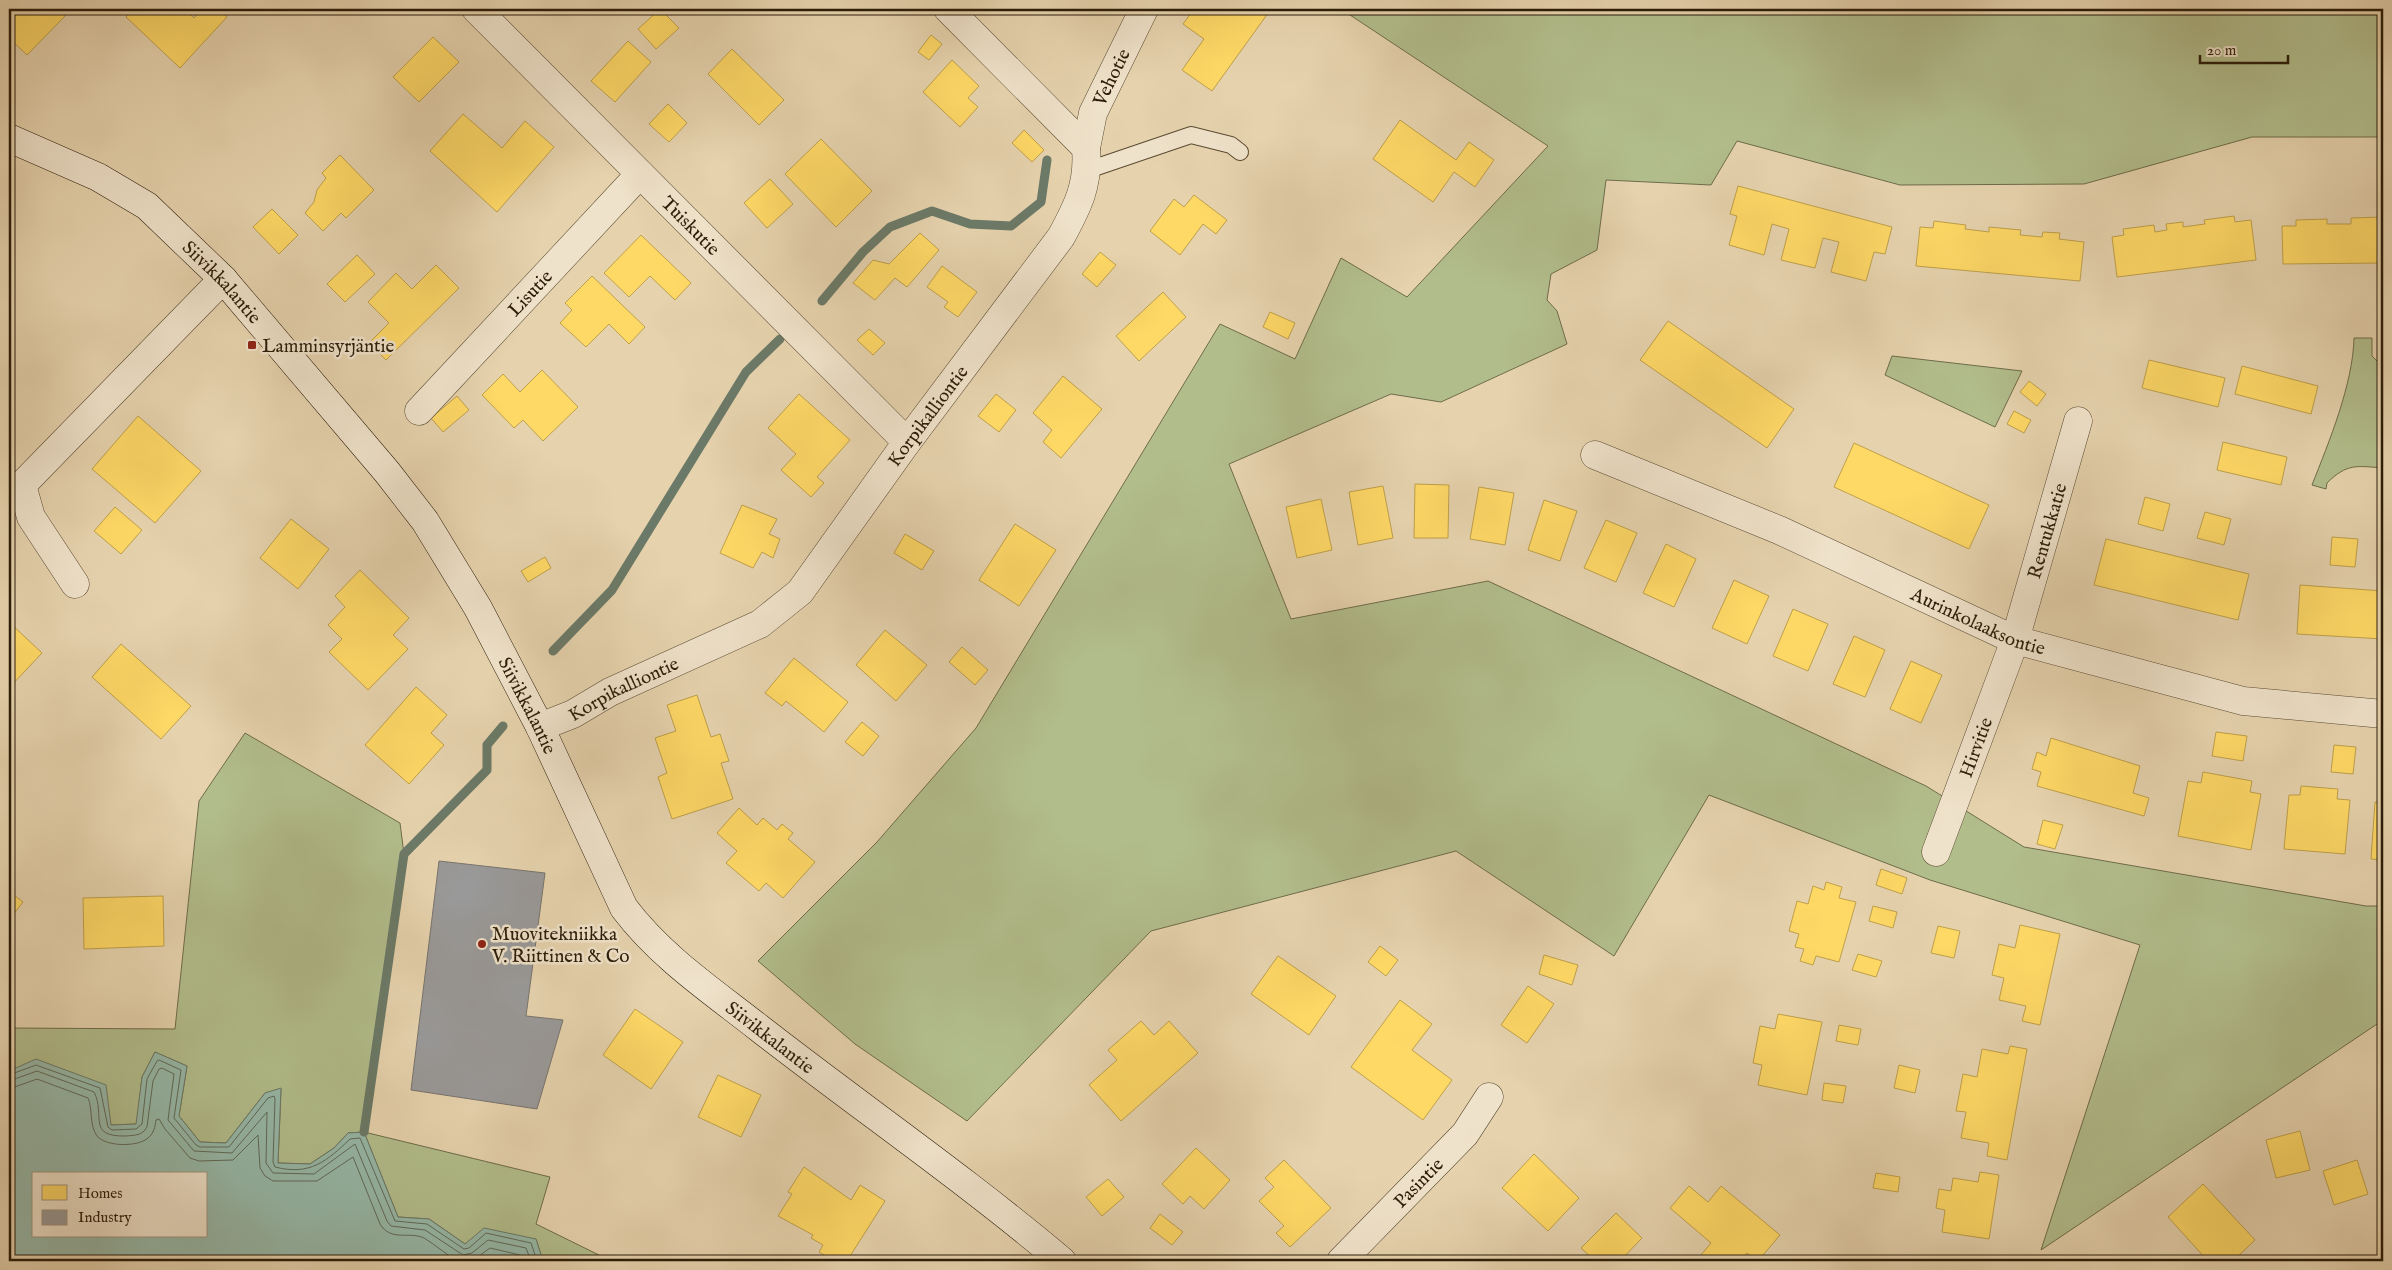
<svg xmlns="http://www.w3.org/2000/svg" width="2392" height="1270" font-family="'IM FELL English',serif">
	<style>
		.green { fill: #b2bd8c; stroke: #6e6c4a }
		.water { fill: #96b8a8; stroke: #6b7a68; fill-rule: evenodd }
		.homes { fill: #ffd966; stroke: #bfa04a }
		.industry { fill: #999; stroke: #78746e }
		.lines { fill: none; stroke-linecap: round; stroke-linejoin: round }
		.shore { stroke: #606a58; stroke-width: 1 }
		.stream { stroke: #6b7a68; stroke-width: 9 }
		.service-casing { stroke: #5a4a32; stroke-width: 18 }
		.minor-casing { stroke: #5a4a32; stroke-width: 29 }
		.secondary-casing { stroke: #2b1c09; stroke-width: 29 }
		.service { stroke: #efe2ca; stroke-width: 16 }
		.minor { stroke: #efe2ca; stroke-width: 28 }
		.secondary { stroke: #efe2ca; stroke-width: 28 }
		.poi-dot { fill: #8f2418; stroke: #efe2ca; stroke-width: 2 }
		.labels { text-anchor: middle; stroke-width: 5; stroke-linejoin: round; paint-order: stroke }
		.street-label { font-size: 19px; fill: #2b1c09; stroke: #efe2ca }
		.poi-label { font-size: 19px; fill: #2b1c09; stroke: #efe2ca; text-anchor: start }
	</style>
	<rect width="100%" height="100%" fill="#e6d3ae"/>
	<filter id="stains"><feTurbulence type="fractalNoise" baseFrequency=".004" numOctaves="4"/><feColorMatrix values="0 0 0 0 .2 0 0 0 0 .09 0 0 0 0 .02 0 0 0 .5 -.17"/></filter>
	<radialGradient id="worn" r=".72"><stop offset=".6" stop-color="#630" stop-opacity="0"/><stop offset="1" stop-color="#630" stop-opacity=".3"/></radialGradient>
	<g class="green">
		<path d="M1341,9H2383V137H2252L2084,184L1900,185L1737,141L1711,185L1606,180L1597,250L1551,274L1547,300L1557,311L1567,344L1441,402L1391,394L1229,464L1291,619L1488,581L1926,786L2024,847L2366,906H2383V1020L2041,1250L2140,945L1930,880L1709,795L1614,956L1456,851L1151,931L967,1121L855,1044L758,961L877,842L976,728L1220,324L1295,359L1341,258L1407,297L1548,146Z"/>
		<path d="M2354,338H2372V356L2383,367V468C2357,466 2347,463 2327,483L2326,489L2312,485C2329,442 2353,384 2354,338Z"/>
		<path d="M1892,356L2022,371L1995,427L1885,375Z"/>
		<path d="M245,733L400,823L404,854L364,1132L550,1177L536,1224L603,1257L620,1261H543L536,1239L465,1244L429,1219L398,1217L364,1132L348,1133L334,1148L310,1164L278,1163L281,1089L265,1093L226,1143L200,1142L179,1116L187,1066L155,1052L142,1077L137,1124L111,1125L9,1071V1028L175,1029L199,801Z"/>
	</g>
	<path class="water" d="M155,1052L187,1066L179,1116L200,1142L226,1143L265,1093L281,1088L278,1163L310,1164L334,1148L348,1133L364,1132L398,1217L429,1219L465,1244L484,1228L536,1239L543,1261H9V1071L36,1059L106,1085L111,1125L136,1124L142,1077ZM34,1174H206V1236H34Z"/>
	<g class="homes">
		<path d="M9,9H58L65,16L27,55L9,38Z"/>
		<path d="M134,9H185L194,18L202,9H218L227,17L180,68L126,17Z"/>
		<path d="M660,9L679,28L656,49L638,29Z"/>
		<path d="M1194,9H1271L1212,91L1182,70L1204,39L1183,24Z"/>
		<path d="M931,35L942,44L929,60L918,52Z"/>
		<path d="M433,37L459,62L419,102L393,77Z"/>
		<path d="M628,41L651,62L615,102L591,81Z"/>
		<path d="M732,49L784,100L759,125L708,74Z"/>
		<path d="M952,60L979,86L968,98L978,107L960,127L923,92Z"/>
		<path d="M668,104L687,123L669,142L649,124Z"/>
		<path d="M463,114L502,148L525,121L554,147L497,212L430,151Z"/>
		<path d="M1400,120L1456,160L1469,142L1494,160L1475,187L1454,172L1433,202L1373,159Z"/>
		<path d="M1024,130L1044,150L1032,162L1012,143Z"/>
		<path d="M821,139L872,191L836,227L785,174Z"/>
		<path d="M340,155L374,190L346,218L341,213L323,231L305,213L314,202L317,190L326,178L322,173Z"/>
		<path d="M770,179L793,204L767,228L744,203Z"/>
		<path d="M1738,186L1892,227L1885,254L1874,252L1866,281L1831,272L1839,242L1823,238L1815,268L1781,260L1789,229L1772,224L1764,255L1729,245L1737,216L1730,214Z"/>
		<path d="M1194,195L1227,220L1216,234L1203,224L1180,255L1150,231L1174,199L1184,207Z"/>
		<path d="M272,209L298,235L279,254L253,227Z"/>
		<path d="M2234,216L2235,222L2251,220L2256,260L2117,277L2112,237L2124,235L2123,229L2154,225L2155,232L2167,230L2166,224L2183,222V227L2205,224L2204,220Z"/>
		<path d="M2383,217V263L2283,264L2282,226H2296V220L2327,219V224H2351V218Z"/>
		<path d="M1934,221L1966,225L1965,229L1989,232V227L2021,230L2020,235L2042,237L2043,232L2060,233L2059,239L2084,242L2080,281L1916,266L1920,227L1933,228Z"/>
		<path d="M920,233L939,250L907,287L895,278L875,300L853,283L873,260L889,264Z"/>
		<path d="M641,235L691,283L675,300L650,276L629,297L604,273Z"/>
		<path d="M1100,252L1116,265L1097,287L1082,274Z"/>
		<path d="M357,255L375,274L345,302L327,284Z"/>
		<path d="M436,265L459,288L386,360L369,343L389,323L368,302L396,273L412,289Z"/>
		<path d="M942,266L977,292L958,317L944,307L948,302L927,287Z"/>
		<path d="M592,276L645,327L629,344L609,324L586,347L560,323L572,310L565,303Z"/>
		<path d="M1163,292L1186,317L1139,361L1116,336Z"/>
		<path d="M1270,312L1295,323L1288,339L1263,327Z"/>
		<path d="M1668,321L1794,409L1767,448L1640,360Z"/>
		<path d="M869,329L885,343L873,355L857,340Z"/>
		<path d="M2149,360L2225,378L2218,407L2142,388Z"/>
		<path d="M2242,366L2318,386L2311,414L2235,394Z"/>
		<path d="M542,370L578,407L543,441L523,420L514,428L482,395L503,374L520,392Z"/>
		<path d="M1063,376L1102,409L1061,458L1043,442L1052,430L1033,413Z"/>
		<path d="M2029,381L2046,394L2037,406L2020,392Z"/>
		<path d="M799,394L850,440L817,477L824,483L811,497L781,470L796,454L768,428Z"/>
		<path d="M996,394L1016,410L999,432L978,416Z"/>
		<path d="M457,396L469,410L443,432L431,418Z"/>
		<path d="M2014,411L2031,420L2024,433L2007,424Z"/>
		<path d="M138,416L201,471L155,523L92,469Z"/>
		<path d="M2223,442L2287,457L2281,485L2217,470Z"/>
		<path d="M1854,443L1989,505L1969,549L1834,487Z"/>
		<path d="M1415,484L1449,485L1448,538H1414Z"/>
		<path d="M1383,486L1393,538L1358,545L1349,492Z"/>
		<path d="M1479,487L1514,493L1505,545L1470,539Z"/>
		<path d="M2145,497L2170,504L2163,531L2138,524Z"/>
		<path d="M1321,499L1332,550L1297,558L1286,507Z"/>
		<path d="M1544,500L1577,511L1560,561L1528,550Z"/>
		<path d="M742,505L777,519L769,534L780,539L773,558L762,552L753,568L720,553Z"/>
		<path d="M115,507L142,530L121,554L94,531Z"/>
		<path d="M2205,512L2231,519L2224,545L2197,538Z"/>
		<path d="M291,519L329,549L298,589L260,558Z"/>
		<path d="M1606,520L1637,533L1616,582L1584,568Z"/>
		<path d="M1015,524L1056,550L1019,606L979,580Z"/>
		<path d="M905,534L934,551L922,570L894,553Z"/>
		<path d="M2332,537L2358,539L2355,567L2330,565Z"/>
		<path d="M2106,539L2249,574L2238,620L2094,585Z"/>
		<path d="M1666,544L1696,559L1674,607L1643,593Z"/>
		<path d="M545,557L551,568L528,582L521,571Z"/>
		<path d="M360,570L409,618L393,635L408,649L368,690L329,652L342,639L328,625L345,607L335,596Z"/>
		<path d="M1734,580L1769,596L1747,644L1712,628Z"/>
		<path d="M2300,585L2383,591V639L2297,634Z"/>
		<path d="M1793,609L1828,624L1808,671L1773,656Z"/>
		<path d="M9,622L42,653L9,688Z"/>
		<path d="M885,630L927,665L896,701L856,665Z"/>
		<path d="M1854,636L1885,650L1865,697L1833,684Z"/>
		<path d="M121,644L191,706L161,739L92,677Z"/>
		<path d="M962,647L988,670L975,685L949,662Z"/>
		<path d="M794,658L848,702L824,732L786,701L782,706L765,693Z"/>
		<path d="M1911,661L1942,675L1921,723L1890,709Z"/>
		<path d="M416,687L447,715L431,733L444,745L409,784L365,745Z"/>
		<path d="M697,695L711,737L720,734L729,761L721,763L733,799L672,819L658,777L667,773L655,738L676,731L667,705Z"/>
		<path d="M862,722L879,736L863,756L845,742Z"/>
		<path d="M2216,732L2247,736L2243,761L2212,756Z"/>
		<path d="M2051,738L2140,766L2133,793L2149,798L2144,816L2037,786L2041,772L2032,769L2037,752L2046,756Z"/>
		<path d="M2334,745L2356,747L2353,774L2331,772Z"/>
		<path d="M2203,772L2252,781L2250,792L2261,794L2251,850L2178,836L2188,781L2201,783Z"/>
		<path d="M2301,786L2338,789L2337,799L2350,800L2345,854L2284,849L2289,795H2300Z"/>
		<path d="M2375,802L2383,803V860L2371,859Z"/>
		<path d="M739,808L757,825L763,818L777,830L782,824L793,833L788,839L815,862L783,898L766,883L759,891L726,863L737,851L717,833Z"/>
		<path d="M2043,820L2063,825L2055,849L2037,844Z"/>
		<path d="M1881,869L1907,878L1902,894L1876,885Z"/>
		<path d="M1826,882L1842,887L1839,898L1856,902L1839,962L1816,956L1813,965L1800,961L1804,949L1795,947L1799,934L1789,931L1797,901L1808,904L1813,886L1824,890Z"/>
		<path d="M9,891L23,902L9,920Z"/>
		<path d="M163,896L164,946L84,949L83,898Z"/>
		<path d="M1873,906L1897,912L1893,928L1869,921Z"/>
		<path d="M2020,925L2060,934L2040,1025L2022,1021L2026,1006L1999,1000L2004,978L1992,975L1999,944L2015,948Z"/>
		<path d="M1938,926L1960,931L1954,958L1931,953Z"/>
		<path d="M1380,946L1398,960L1386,976L1368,962Z"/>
		<path d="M1858,954L1882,961L1876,977L1852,970Z"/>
		<path d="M1544,955L1578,965L1572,985L1539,974Z"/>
		<path d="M1278,956L1336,996L1309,1035L1251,994Z"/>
		<path d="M1528,986L1554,1004L1527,1043L1501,1025Z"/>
		<path d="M1400,1000L1432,1024L1412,1050L1452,1080L1423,1120L1351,1067Z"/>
		<path d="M635,1009L683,1042L651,1089L603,1055Z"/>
		<path d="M1778,1014L1822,1022L1807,1095L1758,1085L1762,1065L1753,1063L1760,1026L1775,1029Z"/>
		<path d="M1141,1021L1154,1035L1169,1021L1198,1053L1121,1121L1089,1085L1117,1060L1108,1050Z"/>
		<path d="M1839,1025L1861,1029L1858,1045L1836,1041Z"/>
		<path d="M2010,1046L2027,1049L2007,1160L1987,1156L1989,1143L1961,1138L1966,1112L1956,1111L1963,1074L1977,1077L1982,1049L2008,1054Z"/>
		<path d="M1899,1065L1920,1070L1915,1093L1894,1088Z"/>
		<path d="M718,1075L761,1095L741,1137L698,1117Z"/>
		<path d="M1824,1083L1846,1086L1843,1103L1822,1100Z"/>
		<path d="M2300,1131L2310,1170L2276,1178L2266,1140Z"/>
		<path d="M1196,1148L1230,1180L1204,1209L1190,1196L1183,1204L1162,1184Z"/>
		<path d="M1534,1154L1579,1198L1548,1231L1502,1188Z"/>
		<path d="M1284,1160L1331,1208L1290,1247L1276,1233L1284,1226L1259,1201L1274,1187L1265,1178Z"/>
		<path d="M2357,1160L2368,1194L2334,1205L2323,1171Z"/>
		<path d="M804,1167L851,1200L860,1185L885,1201L847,1261H834L819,1252L823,1245L811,1238L813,1235L778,1216L792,1194L788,1192Z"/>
		<path d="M1980,1172L1999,1175L1989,1239L1942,1232L1945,1210L1936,1208L1939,1189L1951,1191L1953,1178L1978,1182Z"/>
		<path d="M1876,1173L1900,1177L1898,1192L1873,1188Z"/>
		<path d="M1108,1179L1124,1197L1102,1216L1086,1197Z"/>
		<path d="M2203,1184L2255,1240L2233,1261H2208L2168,1217Z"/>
		<path d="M1689,1186L1708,1202L1721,1186L1780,1235L1758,1261L1747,1253L1740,1261H1708L1701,1255L1711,1243L1670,1208Z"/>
		<path d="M1616,1213L1642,1238L1620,1261H1595L1581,1248Z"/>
		<path d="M1160,1214L1183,1232L1172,1245L1150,1228Z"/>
	</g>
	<path class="industry" d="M439,861L545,873L526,1016L563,1020L537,1109L411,1090Z"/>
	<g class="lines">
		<g class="shore">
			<path d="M9,1075L36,1065L100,1088L108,1127L112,1130L136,1129L142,1124L147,1079L157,1061L159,1060L181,1070L174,1118L196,1145L200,1147H229L268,1098L274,1096L275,1099L273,1162L275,1167C310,1176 327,1161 350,1139L360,1138L395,1221L427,1224L464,1249L469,1248L486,1233L531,1243L537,1261"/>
			<path d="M9,1081L37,1071L94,1092C106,1115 86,1137 126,1136C135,1135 142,1136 147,1127L153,1081L159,1069L162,1068L174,1074L168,1120L194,1151L232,1153L267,1112L266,1163L273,1173L314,1174L355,1144L387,1221L391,1226L425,1230L463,1255L472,1253L488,1240L526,1248L531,1261"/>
			<path d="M9,1089L37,1079L88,1098C93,1109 89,1125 97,1136C106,1147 138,1147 148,1138C154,1133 155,1127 156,1120L159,1119L165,1129L190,1158L199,1161L233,1160L258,1135L260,1168L265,1176L273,1181H317L353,1157L380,1224C391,1242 409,1231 424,1238C436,1245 446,1255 458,1261"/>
			<path d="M472,1261L490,1248L520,1255L523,1261"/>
		</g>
		<g class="stream">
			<path d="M822,301L863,252L890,227L932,211L970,224L1011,226L1041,202L1047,160"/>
			<path d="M553,651L612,590L746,372L780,339"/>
			<path d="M364,1132L404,854L487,770V745L503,726"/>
		</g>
		<defs>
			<path id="service" d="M1088,170L1191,135L1231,145L1240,152"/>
			<g id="minor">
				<path id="s1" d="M476,9L907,442"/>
				<path id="s2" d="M1086,148L1093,113L1144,9"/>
				<path id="s3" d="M419,411L640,174"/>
				<path id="s4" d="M1595,455L1779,530L2015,640L2243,701L2383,714"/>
				<path d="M75,584L31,517L22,485L223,279"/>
				<path id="s5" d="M540,727L573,714L610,692L760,624L800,592L907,442L1061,237C1078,206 1089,184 1086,148L948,9"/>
				<path id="s6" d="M1936,852L2015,640L2078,421"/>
				<path id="s7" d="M1341,1261L1465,1134L1489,1097"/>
			</g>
			<g id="secondary">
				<path id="s8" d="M9,138L98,177L147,206L223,279L387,472L425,521L478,608L540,727L624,908C661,957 712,991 759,1028C859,1106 965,1179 1062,1261"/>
			</g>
		</defs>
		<use href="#service" class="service-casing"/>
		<use href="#minor" class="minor-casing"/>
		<use href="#secondary" class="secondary-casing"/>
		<use href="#service" class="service"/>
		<use href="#minor" class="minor"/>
		<use href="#secondary" class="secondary"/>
	</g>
	<g class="poi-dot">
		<rect x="247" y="340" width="10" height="10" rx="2.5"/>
		<circle cx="482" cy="944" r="5"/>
	</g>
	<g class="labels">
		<g class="street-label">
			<text dy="7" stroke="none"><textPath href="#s2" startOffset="76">Vehotie</textPath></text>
			<text dy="7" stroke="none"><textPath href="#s1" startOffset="305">Tuiskutie</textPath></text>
			<text dy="7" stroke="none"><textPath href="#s8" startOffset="261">Siivikkalantie</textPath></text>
			<text dy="7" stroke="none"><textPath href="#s3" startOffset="162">Lisutie</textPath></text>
			<text dy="7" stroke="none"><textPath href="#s5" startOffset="512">Korpikalliontie</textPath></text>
			<text dy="7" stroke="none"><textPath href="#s6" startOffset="340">Rentukkatie</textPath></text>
			<text dy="7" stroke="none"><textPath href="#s4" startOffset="418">Aurinkolaaksontie</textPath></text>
			<text dy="7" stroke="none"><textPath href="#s5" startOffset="92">Korpikalliontie</textPath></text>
			<text dy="7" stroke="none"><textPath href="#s8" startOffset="786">Siivikkalantie</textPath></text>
			<text dy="7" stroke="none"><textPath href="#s6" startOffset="112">Hirvitie</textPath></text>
			<text dy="7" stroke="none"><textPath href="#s8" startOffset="1206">Siivikkalantie</textPath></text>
			<text dy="7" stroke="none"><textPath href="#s7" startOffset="110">Pasintie</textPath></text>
		</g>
		<g class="poi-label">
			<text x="262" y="352">Lamminsyrjäntie</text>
			<text x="492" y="940">Muovitekniikka<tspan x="492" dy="22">V. Riittinen &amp; Co</tspan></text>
		</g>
	</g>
	<rect width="2392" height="1270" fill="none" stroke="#e6d3ae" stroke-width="30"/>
	<rect x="10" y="10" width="2372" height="1250" fill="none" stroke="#2b1c09" stroke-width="2.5"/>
	<rect x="15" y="15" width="2362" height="1240" fill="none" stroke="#2b1c09"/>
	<rect x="32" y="1172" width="175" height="65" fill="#efe2ca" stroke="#a1937d"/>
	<rect x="42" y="1185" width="25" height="15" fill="#ffd966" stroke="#a1937d"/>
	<text x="78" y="1198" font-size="15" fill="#2b1c09">Homes</text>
	<rect x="42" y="1210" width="25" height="15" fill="#999999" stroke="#a1937d"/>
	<text x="78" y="1222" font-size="15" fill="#2b1c09">Industry</text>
	<path d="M2200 55v8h88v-8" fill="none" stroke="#2b1c09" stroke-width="2.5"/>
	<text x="2207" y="55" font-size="15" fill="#2b1c09" stroke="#efe2ca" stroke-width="4" paint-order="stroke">20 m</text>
	<rect width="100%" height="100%" filter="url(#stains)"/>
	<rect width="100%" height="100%" fill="url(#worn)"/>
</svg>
